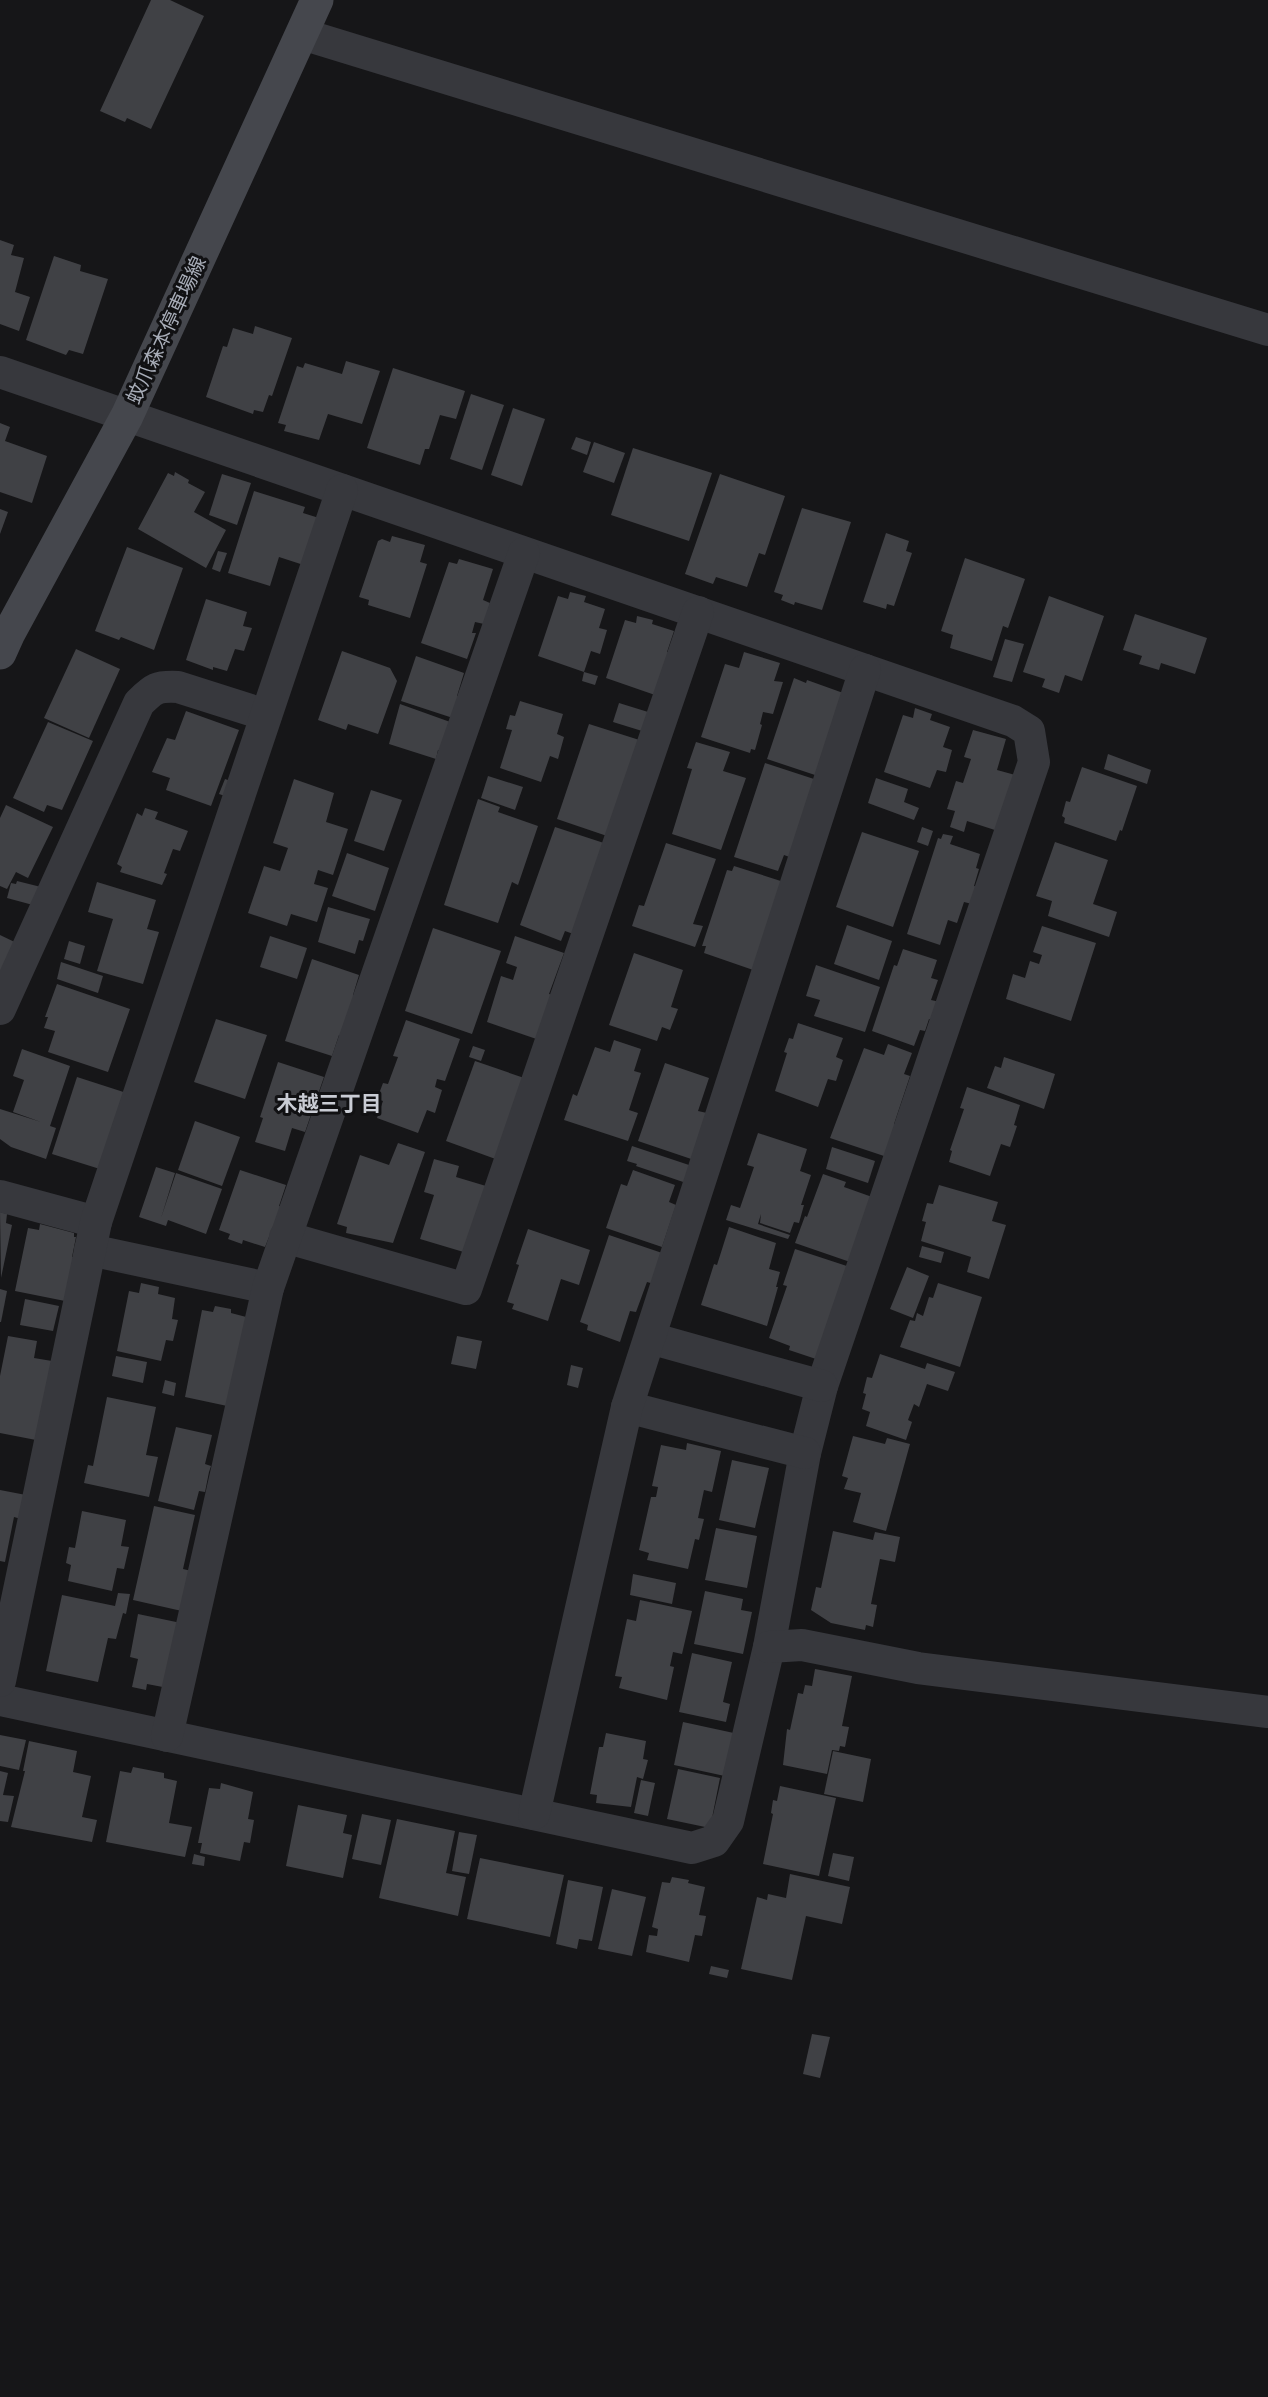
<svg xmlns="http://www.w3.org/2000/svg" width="1268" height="2397" font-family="'Archivo Narrow','Noto Sans JP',sans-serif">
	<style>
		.building { fill: #404145 }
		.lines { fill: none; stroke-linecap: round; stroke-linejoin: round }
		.street { stroke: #37383d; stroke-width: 32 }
		.secondary { stroke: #45474d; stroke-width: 33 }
		.labels { text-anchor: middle; stroke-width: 6; stroke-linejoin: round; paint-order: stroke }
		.street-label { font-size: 20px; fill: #a8adb8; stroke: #111113 }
		.neighbourhood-label { font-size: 21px; font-weight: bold; fill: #c9ccd4; stroke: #111113 }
	</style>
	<rect width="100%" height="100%" fill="#161618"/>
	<g class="building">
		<path d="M151,0H170L204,16L151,129L127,118L125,122L100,111Z"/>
		<path d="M0,240L14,245L11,255L24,258L15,292L30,297L19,331L0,324Z"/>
		<path d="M54,256L81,265L80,271L108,279L83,354L69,350L66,355L26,340Z"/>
		<path d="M255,326L292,338L272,396L269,395L263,412L254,410L253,414L206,397L223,346L227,347L233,328L253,334Z"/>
		<path d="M346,361L380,371L362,424L328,414L319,440L284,431L286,425L278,423L297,366L303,368L305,363L342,374Z"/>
		<path d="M393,368L465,391L456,419L440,415L429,449H425L420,465L367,448Z"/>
		<path d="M471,394L504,405L482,470L450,459Z"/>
		<path d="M513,408L545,419L522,486L491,475Z"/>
		<path d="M0,423L10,427L5,441L47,456L32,503L0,492Z"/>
		<path d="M576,437L591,442L587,455L571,449Z"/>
		<path d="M594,442L625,453L614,483L583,472Z"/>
		<path d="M633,448L712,473L689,541L611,515Z"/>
		<path d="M175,472L189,480L188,483L205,492L194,512L226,530L206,568L138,529L168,473L174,476Z"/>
		<path d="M222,474L251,483L237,525L209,515Z"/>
		<path d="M720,474L785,496L765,555L759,553L747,587L716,577L713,584L685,574Z"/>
		<path d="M254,491L305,507L303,513L335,523L319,570L279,557L270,586L228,573Z"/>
		<path d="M802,508L851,522L822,610L795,602L794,605L781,600L783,595L774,592Z"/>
		<path d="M0,509L8,512L0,534Z"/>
		<path d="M886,533L909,541L906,551L912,553L894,606L887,604L886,609L863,602Z"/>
		<path d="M392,536L425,545L420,562L427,564L410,618L368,605L369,600L359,597L378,541L382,539L390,542Z"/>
		<path d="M127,547L183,568L154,650L121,637L119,640L95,631Z"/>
		<path d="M218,551L227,553L220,572L212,569Z"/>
		<path d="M965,558L1025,579L1008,628L1003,626L992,661L950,648L953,635L941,631Z"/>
		<path d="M459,559L493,569L483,600L490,603L484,624L475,622L472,633H476L467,659L421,643L449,562L457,564Z"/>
		<path d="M570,592L586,596L584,602L605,609L599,628L607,630L600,654L591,651L584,672L538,656L558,596L568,599Z"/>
		<path d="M1049,596L1104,616L1082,681L1065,675L1059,693L1042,687L1045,679L1023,672Z"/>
		<path d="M206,599L247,612L243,626L252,628L244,651L235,649L227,671L213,667V670L186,660Z"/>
		<path d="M1135,614L1207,638L1195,674L1161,663L1159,670L1139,664L1142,656L1123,650Z"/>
		<path d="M637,616L653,620L652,624L674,631L667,652L674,654L655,695L606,678L625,620L636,623Z"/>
		<path d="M1005,639L1024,644L1012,682L993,677Z"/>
		<path d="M76,649L120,669L89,738L44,718Z"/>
		<path d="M342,651L390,668L397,681L378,734L348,724L346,730L318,720Z"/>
		<path d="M744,652L780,663L774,681L783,682L773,714L763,712L760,724L762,725L755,750L751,749L750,753L701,737L725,664L739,668Z"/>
		<path d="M416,656L464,673L457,696L465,698L459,720L401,701Z"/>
		<path d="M584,672L598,676L595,685L582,681Z"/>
		<path d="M794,678L806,683L807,680L846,694L818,776L767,759Z"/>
		<path d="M520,701L563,714L557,734L564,737L558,759L550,756L541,782L500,768L512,730L506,729L510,715L515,716Z"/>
		<path d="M619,703L661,716L655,735L613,722Z"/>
		<path d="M400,704L453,723L443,751L438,750L436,759L389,744Z"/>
		<path d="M915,708L932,714L930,720L950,727L943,747L952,750L946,772L937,770L930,788L884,772L903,715L913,718Z"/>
		<path d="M186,711L239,730L211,806L166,790L170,778L152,772L167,738L175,740Z"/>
		<path d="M48,722L93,741L62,810L47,805L44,812L13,798Z"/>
		<path d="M589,724L652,744L607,836L557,819Z"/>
		<path d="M973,730L1006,739L997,770L1019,776L1001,832L967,821L964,832L950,827L955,811L947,809L956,781L963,783L971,759L964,757Z"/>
		<path d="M696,742L730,752L723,771L746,778L721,850L672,834L692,769L687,768Z"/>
		<path d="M1108,754L1151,770L1147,784L1104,769Z"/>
		<path d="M765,763L814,779L792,858L784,855L778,871L734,857Z"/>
		<path d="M1082,767L1137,786L1122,831L1120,830L1116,841L1064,823L1065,818L1062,816L1066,801L1070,802Z"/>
		<path d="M488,776L523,787L515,810L481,798Z"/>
		<path d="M876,778L908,789L904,802L919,808L914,820L868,803Z"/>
		<path d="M225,779L245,786L240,801L219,794Z"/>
		<path d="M294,779L334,793L326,822L348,829L333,875L318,870L314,884L328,888L317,922L291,914L287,926L248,913L264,866L280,871L288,848L273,843Z"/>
		<path d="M371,790L402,800L384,851L354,841Z"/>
		<path d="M478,799L500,807L498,812L538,826L518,885L512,882L498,923L444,905Z"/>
		<path d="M6,805L53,827L28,878L16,872L7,889L0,886V818Z"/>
		<path d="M145,808L158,812L155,819L188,831L180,851L173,849L164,873L167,874L162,885L120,872L122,867L117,864L137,813L142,816Z"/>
		<path d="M555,827L610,845L579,936L565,931L561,941L520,925Z"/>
		<path d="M922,827L933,831L928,846L917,842Z"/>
		<path d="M862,832L919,851L893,927L836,907Z"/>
		<path d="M943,834L953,836L950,844L980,854L976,868L979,869L974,886L978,887L972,904L964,902L957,923L948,920L940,945L907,934L938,838L941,839Z"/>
		<path d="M1055,842L1108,860L1093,904L1117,912L1109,937L1048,916L1052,901L1036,896Z"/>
		<path d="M666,843L716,859L693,924L703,926L695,947L632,926L639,905L644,906Z"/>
		<path d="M347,853L389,868L375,911L332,896Z"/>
		<path d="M734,866L787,883L768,975L704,953L706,946H702L727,870L732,871Z"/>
		<path d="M17,881L49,889L44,908L7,898L11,883L16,884Z"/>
		<path d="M97,882L156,900L147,929L159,932L143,984L97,971L113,919L88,912Z"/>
		<path d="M328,907L370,919L363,941L359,940L355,954L318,942Z"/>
		<path d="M847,925L892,941L879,980L834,964Z"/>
		<path d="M1042,926L1096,943L1071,1021L1006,999L1013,974L1025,978L1030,961L1039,964L1042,955L1033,952Z"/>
		<path d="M433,928L501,951L472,1034L405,1011Z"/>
		<path d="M0,935L25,947L0,974Z"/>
		<path d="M270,936L307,948L297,979L260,967Z"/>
		<path d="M515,936L564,953L549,994L564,998L548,1043L487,1022L501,976L513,980L517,967L506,963Z"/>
		<path d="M69,941L85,946L80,964L64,959Z"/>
		<path d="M903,949L937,960L931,978L938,980L931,1000L940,1002L935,1021L929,1019L925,1031L920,1030L914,1046L872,1031L894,965L897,966Z"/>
		<path d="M634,953L683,970L671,1007L678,1009L670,1030L662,1027L657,1041L609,1025Z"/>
		<path d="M312,959L359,975L353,995L360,997L346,1037L339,1035L332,1056L285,1041Z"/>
		<path d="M61,962L103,976L98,993L57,979Z"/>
		<path d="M816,965L880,987L865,1032L814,1016L820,1000L806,996Z"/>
		<path d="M57,984L130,1009L108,1072L48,1052L55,1031L44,1028L48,1017H45Z"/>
		<path d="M216,1019L267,1035L245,1099L194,1082Z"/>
		<path d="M406,1020L460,1039L445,1081L437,1079L435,1087L442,1090L435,1113L427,1110L418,1133L377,1118L383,1101L377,1099L383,1083L388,1084L398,1057L393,1056Z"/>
		<path d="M798,1023L843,1038L836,1057L843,1060L836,1081L828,1079L818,1107L775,1091L787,1053L784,1052L789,1038L793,1039Z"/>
		<path d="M614,1040L641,1049L634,1071L641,1073L629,1110L638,1113L628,1141L564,1120L573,1094L577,1096L595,1047L610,1052Z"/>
		<path d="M888,1044L912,1053L904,1074L910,1076L894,1124L898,1125L887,1157L830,1138L864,1048L884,1055Z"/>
		<path d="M473,1046L485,1050L481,1061L469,1057Z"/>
		<path d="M22,1049L70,1066L50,1126L56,1128L46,1159L11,1147L0,1139V1109L41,1122L13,1112L24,1080L13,1076Z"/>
		<path d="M1004,1057L1055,1074L1044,1109L987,1088L995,1066L1001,1068Z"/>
		<path d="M475,1061L530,1080L501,1161L446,1141Z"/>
		<path d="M278,1062L324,1077L305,1132L292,1128L285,1151L255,1142L263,1118L260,1117Z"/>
		<path d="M665,1063L709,1078L698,1111L707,1113L703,1163L638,1141Z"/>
		<path d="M77,1077L139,1097L103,1170L52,1154Z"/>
		<path d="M967,1087L1020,1105L1014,1125L1017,1126L1010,1147L1001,1144L990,1176L949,1162L952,1151L950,1150L964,1109L960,1108Z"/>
		<path d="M195,1121L240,1137L222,1186L178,1170Z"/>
		<path d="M758,1133L807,1149L800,1171L811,1175L801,1205H804L799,1223L794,1222L790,1233L760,1223L761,1214L758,1224L790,1235L788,1239L726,1220L731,1205L740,1208L754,1167L747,1165Z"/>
		<path d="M398,1143L425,1152L393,1243L346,1233L347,1227L337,1224L360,1155L389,1165Z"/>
		<path d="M632,1146L701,1169L695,1186L636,1166L637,1164L627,1161Z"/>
		<path d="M832,1147L875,1161L868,1183L826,1169Z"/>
		<path d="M434,1159L459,1166L456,1177L496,1189L477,1256L420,1239L434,1195L424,1192Z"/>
		<path d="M156,1167L175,1173L161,1218L176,1173L222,1189L206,1234L168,1220L166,1226L139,1217Z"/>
		<path d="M240,1170L286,1185L279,1206L288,1209L273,1227L265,1247L243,1240L242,1244L228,1239L230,1234L219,1230Z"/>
		<path d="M633,1170L675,1185L669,1202L676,1205L662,1247L606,1228L621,1184L627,1186Z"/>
		<path d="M823,1174L846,1182L844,1187L875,1198L853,1263L795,1243L805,1216L807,1217Z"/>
		<path d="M939,1185L998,1202L992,1221L1006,1225L989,1279L967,1272L971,1257L921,1241L926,1222L922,1221L927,1203L933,1204Z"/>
		<path d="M0,1212L7,1214L6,1223L12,1225L1,1278Z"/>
		<path d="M40,1224L74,1233V1237H76L72,1257L81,1259L65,1301L15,1291L28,1228L39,1230Z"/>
		<path d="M729,1227L776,1243L769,1269L780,1272L776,1287H778L767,1326L701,1305L714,1264L717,1265Z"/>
		<path d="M528,1229L590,1250L579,1285L561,1279L548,1321L512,1309L514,1304L507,1302L519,1265L516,1264Z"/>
		<path d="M609,1235L671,1256L661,1286L647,1282L636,1312L630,1311L620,1342L587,1330L588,1325L580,1322Z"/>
		<path d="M922,1246L944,1252L941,1263L919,1257Z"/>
		<path d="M795,1249L859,1270L816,1359L789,1350L790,1346L769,1338L787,1286L783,1285Z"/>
		<path d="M907,1267L929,1276L913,1318L890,1309Z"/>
		<path d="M141,1283L159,1287L158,1294L175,1298L172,1319L178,1320L173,1341L166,1340L161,1361L117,1351L129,1291L139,1293Z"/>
		<path d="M938,1283L982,1297L960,1367L900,1347L910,1320L915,1321L917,1313L923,1316L929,1297L933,1298Z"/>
		<path d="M0,1289L7,1291L1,1322H0Z"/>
		<path d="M25,1299L59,1306L53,1331L20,1325Z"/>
		<path d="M215,1306L231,1309V1313L250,1318L246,1410L185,1397L202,1310L213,1312Z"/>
		<path d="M8,1336L37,1341L34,1358L52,1361L36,1440L0,1433V1376Z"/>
		<path d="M457,1336L482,1341L476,1369L451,1364Z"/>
		<path d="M880,1354L925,1369L927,1363L955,1372L948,1391L927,1384L919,1407L914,1404L908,1420L912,1422L906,1440L866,1426L870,1412L862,1409L866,1394L863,1393L867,1377L872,1378Z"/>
		<path d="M116,1356L147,1362L143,1383L112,1376Z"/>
		<path d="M571,1365L583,1368L578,1388L567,1385Z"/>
		<path d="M165,1380L176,1383L174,1396L162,1393Z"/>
		<path d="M107,1397L156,1407L146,1455L158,1457L149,1497L84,1483L88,1465L93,1466Z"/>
		<path d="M176,1427L212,1435L205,1464L211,1466L209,1472L205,1492L199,1491L194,1510L158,1501Z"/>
		<path d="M853,1436L885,1444L887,1438L910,1444L886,1531L853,1522L861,1493L844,1489L848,1478L842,1476Z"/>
		<path d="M687,1443L721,1451L712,1492L704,1490L698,1518L704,1519L699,1540L695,1539L688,1569L647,1560L649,1553L639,1550L651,1497H656L658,1487L652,1486L661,1445L686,1450Z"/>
		<path d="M732,1460L769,1468L755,1528L719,1520Z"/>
		<path d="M0,1490L26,1495L21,1519L14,1517L5,1562L0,1561Z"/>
		<path d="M154,1506L195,1515L183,1569L213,1576L204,1616L133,1600Z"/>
		<path d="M82,1511L126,1520L121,1546L129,1547L124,1569L117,1568L112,1591L68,1581L71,1565L66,1563L69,1547L75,1548Z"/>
		<path d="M716,1528L757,1536L747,1588L705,1580Z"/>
		<path d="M833,1531L873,1540L875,1532L900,1537L895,1562L880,1559L871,1604L877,1605L873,1627L866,1625L865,1630L831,1623L811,1610L816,1587L821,1588Z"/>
		<path d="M633,1574L676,1583L672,1604L630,1595Z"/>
		<path d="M705,1591L743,1599L741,1610L752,1612L743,1654L694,1644Z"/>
		<path d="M118,1593L130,1594L126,1614L123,1613L116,1639L108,1638L98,1682L46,1671L62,1595L115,1606Z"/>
		<path d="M640,1600L692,1611L682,1654L673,1652L670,1666L674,1667L667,1700L619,1688L622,1677L615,1676L627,1619L636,1621Z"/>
		<path d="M138,1614L181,1623L168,1688L147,1684L146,1690L132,1687L138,1659L130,1657Z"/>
		<path d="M692,1653L732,1662L723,1702L730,1704L726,1722L679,1712Z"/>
		<path d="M815,1669L852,1676L842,1726L849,1727L845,1747L840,1746L839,1751L832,1750L827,1774L783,1765L787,1729L790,1730L798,1693L803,1694L805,1685L812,1686Z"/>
		<path d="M683,1722L743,1735L734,1778L674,1765Z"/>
		<path d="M606,1733L646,1741L643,1759L648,1760L643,1779L637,1777L631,1807L596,1803L597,1795L590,1794L599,1747H603Z"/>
		<path d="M0,1735L26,1740L19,1770L0,1766Z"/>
		<path d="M29,1741L77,1751L73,1772L91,1776L82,1817L97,1820L92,1842L11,1827L25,1771H23Z"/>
		<path d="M833,1751L871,1759L863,1802L824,1794Z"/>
		<path d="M133,1767L164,1773V1778L177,1781L169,1823L192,1827L185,1857L106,1842L120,1771L131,1773Z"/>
		<path d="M678,1769L720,1778L710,1828L667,1819Z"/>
		<path d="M0,1771L8,1773L3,1795L14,1796L8,1822L0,1821Z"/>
		<path d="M641,1780L655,1783L648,1816L634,1813Z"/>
		<path d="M221,1783L253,1792L248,1819L254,1820L250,1843L244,1842L240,1861L200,1853L202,1843H198L209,1788L220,1789Z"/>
		<path d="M780,1786L836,1798L819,1876L763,1864L773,1814L771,1813L773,1800L777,1801Z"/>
		<path d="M298,1805L347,1815L343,1833L352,1835L343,1878L286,1866Z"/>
		<path d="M362,1814L391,1820L381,1865L352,1859Z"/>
		<path d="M397,1819L455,1831L446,1873L466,1877L458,1916L379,1898Z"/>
		<path d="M459,1832L477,1835L469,1874L452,1871Z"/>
		<path d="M833,1853L854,1857L849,1881L828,1876Z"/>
		<path d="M194,1854L205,1857L204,1866L192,1864Z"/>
		<path d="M480,1858L564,1875L550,1937L467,1919Z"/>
		<path d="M790,1874L850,1887L842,1924L806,1916L792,1980L741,1969L757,1897L767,1900L768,1894L786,1898Z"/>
		<path d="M672,1877L689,1880L688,1883L705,1887L699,1915L706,1916L702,1936L695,1935L689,1962L646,1952L649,1935L657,1936L658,1929L652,1927L662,1882L670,1883Z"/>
		<path d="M568,1880L603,1887L592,1941L579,1939L577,1949L556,1944Z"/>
		<path d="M612,1889L646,1897L632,1956L598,1949Z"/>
		<path d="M711,1966L729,1970L727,1978L709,1974Z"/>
		<path d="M812,2034L830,2037L820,2078L803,2074Z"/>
	</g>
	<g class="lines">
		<g class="street">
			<path d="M302,34L1268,330"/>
			<path d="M0,372L1013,721L1029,731L1034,762L822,1386L805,1453L769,1647L728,1821L714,1841L692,1848L0,1700"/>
			<path d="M0,1009L139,703C154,688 157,686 178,687L266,715"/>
			<path d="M0,1196L96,1222"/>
			<path d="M285,1237L466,1289L698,612"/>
			<path d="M90,1250L268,1288"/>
			<path d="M650,1338L822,1386"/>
			<path d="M627,1407L805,1453"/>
			<path d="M769,1647L802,1645L918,1668L1268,1712"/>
			<path d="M0,1681L96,1222L342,490"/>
			<path d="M167,1736L268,1288L524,553"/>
			<path d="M534,1814L627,1407L865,670"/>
		</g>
		<path class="secondary" d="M0,653L9,633L127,416L317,0"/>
	</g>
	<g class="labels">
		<g class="street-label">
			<text transform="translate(166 330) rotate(-65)" y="7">蚊爪森本停車場線</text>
		</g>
		<g class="neighbourhood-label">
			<text x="329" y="1111">木越三丁目</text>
		</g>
	</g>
</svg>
